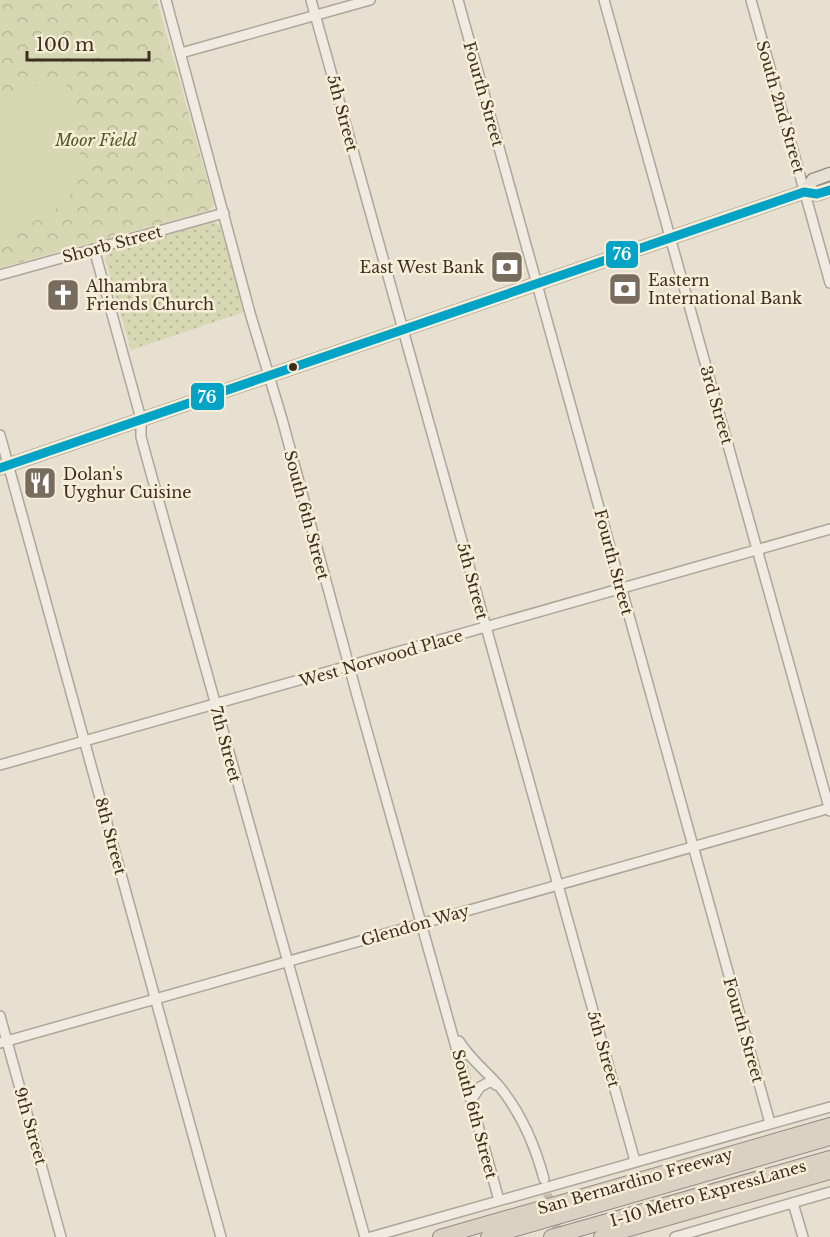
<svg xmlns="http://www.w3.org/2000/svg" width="830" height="1237" font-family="'Libre Baskerville',serif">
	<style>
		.grass { fill: url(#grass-dots) }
		.forest { fill: url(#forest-crowns) }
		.pitch { fill: #d6d7b3 }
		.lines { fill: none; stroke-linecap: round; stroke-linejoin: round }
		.minor-tunnel { stroke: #c5bcae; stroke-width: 9; stroke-dasharray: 9 4.5; stroke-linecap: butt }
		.minor-casing { stroke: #ada599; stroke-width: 12 }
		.major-casing { stroke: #928b80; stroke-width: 15 }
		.highway-casing { stroke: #928b80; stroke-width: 16 }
		.minor { stroke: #efebe3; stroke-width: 9 }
		.major { stroke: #e6e1d4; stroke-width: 12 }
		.highway { stroke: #dad1c2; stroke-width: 14 }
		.bus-1-casing { stroke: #f7eed8; stroke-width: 14 }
		.bus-1 { stroke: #03a3c5; stroke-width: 9 }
		.bus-dot { fill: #3d2e20; stroke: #f7eed8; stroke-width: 2 }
		.labels { text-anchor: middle; stroke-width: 5; stroke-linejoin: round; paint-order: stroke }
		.street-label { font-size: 16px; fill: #3d2e20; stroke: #f7eed8 }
		.park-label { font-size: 16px; font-style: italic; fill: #4d5a26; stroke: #f7eed8 }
		.poi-label { font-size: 16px; fill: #3d2e20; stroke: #f7eed8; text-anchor: start }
		.line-badge { stroke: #f7eed8; stroke-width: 2 }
		.badge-label { font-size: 16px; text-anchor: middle; font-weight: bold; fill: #fff }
	</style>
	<defs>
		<pattern id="grass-dots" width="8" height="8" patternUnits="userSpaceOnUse" patternTransform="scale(1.5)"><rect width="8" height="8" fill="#d6d7b3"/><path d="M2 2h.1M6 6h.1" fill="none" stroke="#b9b99a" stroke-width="1.8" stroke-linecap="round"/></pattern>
		<pattern id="forest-crowns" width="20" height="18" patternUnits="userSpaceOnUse" patternTransform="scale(1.5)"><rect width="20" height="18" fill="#d6d7b3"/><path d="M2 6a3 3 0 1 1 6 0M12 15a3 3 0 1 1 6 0" fill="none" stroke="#b9b99a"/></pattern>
	</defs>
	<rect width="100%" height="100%" fill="#e7e0d1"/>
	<path class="grass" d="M214,222L220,226L244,312L131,350L105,258L109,251Z"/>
	<path class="forest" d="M0,0H157L214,204L210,210L0,268Z"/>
	<path class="pitch" d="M65,78C88,160 97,208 0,233V95Z"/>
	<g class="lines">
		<path class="minor-tunnel" d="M544,1181L559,1237"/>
		<defs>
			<g id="minor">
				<path d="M166,0L250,313L282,419L358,699L499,1200"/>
				<path d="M311,0L635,1161"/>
				<path d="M458,0L770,1123"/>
				<path d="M604,0L830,811"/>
				<path d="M751,0L830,283"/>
				<path d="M181,53L370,0"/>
				<path d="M94,249L141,419V437L152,477L365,1237"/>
				<path d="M0,275L224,213"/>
				<path d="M0,435L221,1237"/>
				<path d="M0,765L830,529"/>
				<path d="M0,1016L61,1237"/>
				<path d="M459,1041C470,1059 485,1070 499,1086C522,1114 535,1145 544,1179"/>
				<path d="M0,1043L830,808"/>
				<path d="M472,1099L480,1087L491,1081L496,1085"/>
				<path d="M793,1203L803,1237"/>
				<path d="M371,1237L830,1107"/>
				<path d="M675,1237L830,1192"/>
			</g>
			<g id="major">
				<path d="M804,192L813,180L830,174"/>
				<path d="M0,468L804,192L817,194L830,190"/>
			</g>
			<g id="highway">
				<path d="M440,1237L830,1125"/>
				<path d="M488,1237L830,1138"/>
				<path d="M551,1237L830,1158"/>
				<path d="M601,1237L830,1172"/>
			</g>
		</defs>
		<use href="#minor" class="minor-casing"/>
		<use href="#major" class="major-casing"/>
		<use href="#highway" class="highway-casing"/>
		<use href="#minor" class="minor"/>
		<use href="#major" class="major"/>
		<use href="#highway" class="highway"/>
		<defs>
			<path id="bus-1" d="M0,468L804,192L817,194L830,190"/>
		</defs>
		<use href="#bus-1" class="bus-1-casing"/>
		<use href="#bus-1" class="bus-1"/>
	</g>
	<defs>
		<symbol id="bank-square" viewBox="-11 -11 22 22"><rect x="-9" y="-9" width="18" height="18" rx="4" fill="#786c5e" stroke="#f7eed8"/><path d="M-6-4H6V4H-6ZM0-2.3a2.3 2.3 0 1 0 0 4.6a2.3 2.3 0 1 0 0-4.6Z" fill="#fff"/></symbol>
		<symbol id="church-square" viewBox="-11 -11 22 22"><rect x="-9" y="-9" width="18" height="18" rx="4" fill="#786c5e" stroke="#f7eed8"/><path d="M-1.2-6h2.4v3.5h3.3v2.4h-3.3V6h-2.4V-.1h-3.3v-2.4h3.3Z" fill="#fff"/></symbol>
		<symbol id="restaurant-square" viewBox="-11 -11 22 22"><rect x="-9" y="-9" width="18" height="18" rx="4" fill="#786c5e" stroke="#f7eed8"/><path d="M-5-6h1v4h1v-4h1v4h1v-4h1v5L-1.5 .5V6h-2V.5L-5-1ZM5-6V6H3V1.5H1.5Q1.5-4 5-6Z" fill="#fff"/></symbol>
	</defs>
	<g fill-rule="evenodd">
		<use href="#bank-square" x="488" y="248" width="38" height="38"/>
		<use href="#bank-square" x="606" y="270" width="38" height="38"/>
		<use href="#church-square" x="44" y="276" width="38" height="38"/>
		<use href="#restaurant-square" x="21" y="464" width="38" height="38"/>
	</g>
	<circle class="bus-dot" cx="293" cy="367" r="5"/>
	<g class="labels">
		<g class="street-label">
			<text transform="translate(484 94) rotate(74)" y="6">Fourth Street</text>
			<text transform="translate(781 107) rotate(74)" y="6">South 2nd Street</text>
			<text transform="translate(343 113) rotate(75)" y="6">5th Street</text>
			<text transform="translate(112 244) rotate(-15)" y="6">Shorb Street</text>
			<text transform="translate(717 405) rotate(74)" y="6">3rd Street</text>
			<text transform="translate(307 515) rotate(75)" y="6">South 6th Street</text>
			<text transform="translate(614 562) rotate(75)" y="6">Fourth Street</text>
			<text transform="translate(473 581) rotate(75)" y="6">5th Street</text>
			<text transform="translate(381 658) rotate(-16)" y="6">West Norwood Place</text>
			<text transform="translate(226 744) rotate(75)" y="6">7th Street</text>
			<text transform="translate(111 836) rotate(75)" y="6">8th Street</text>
			<text transform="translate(415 925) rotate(-16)" y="6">Glendon Way</text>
			<text transform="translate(744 1030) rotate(74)" y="6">Fourth Street</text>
			<text transform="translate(604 1049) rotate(74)" y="6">5th Street</text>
			<text transform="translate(475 1114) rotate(75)" y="6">South 6th Street</text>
			<text transform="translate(31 1126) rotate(74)" y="6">9th Street</text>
			<text transform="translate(635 1181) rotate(-16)" y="6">San Bernardino Freeway</text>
			<text transform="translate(708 1193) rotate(-16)" y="6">I-10 Metro ExpressLanes</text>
		</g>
		<g class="park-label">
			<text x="96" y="146">Moor Field</text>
		</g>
		<g class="poi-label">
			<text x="484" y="273" text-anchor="end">East West Bank</text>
			<text x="648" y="286">Eastern<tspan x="648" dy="18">International Bank</tspan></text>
			<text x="86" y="292">Alhambra<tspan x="86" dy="18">Friends Church</tspan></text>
			<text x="63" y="480">Dolan's<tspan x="63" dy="18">Uyghur Cuisine</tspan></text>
		</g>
	</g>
	<g class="line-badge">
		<rect x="605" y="240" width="34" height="29" rx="6" fill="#03a3c5"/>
		<rect x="190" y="382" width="35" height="29" rx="6" fill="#03a3c5"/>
	</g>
	<g class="badge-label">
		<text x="622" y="260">76</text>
		<text x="207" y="403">76</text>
	</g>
	<path d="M27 51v9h122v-9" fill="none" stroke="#3d2e20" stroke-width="3"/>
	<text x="36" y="51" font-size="18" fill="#3d2e20" stroke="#f7eed8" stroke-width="4.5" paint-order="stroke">100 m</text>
</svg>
